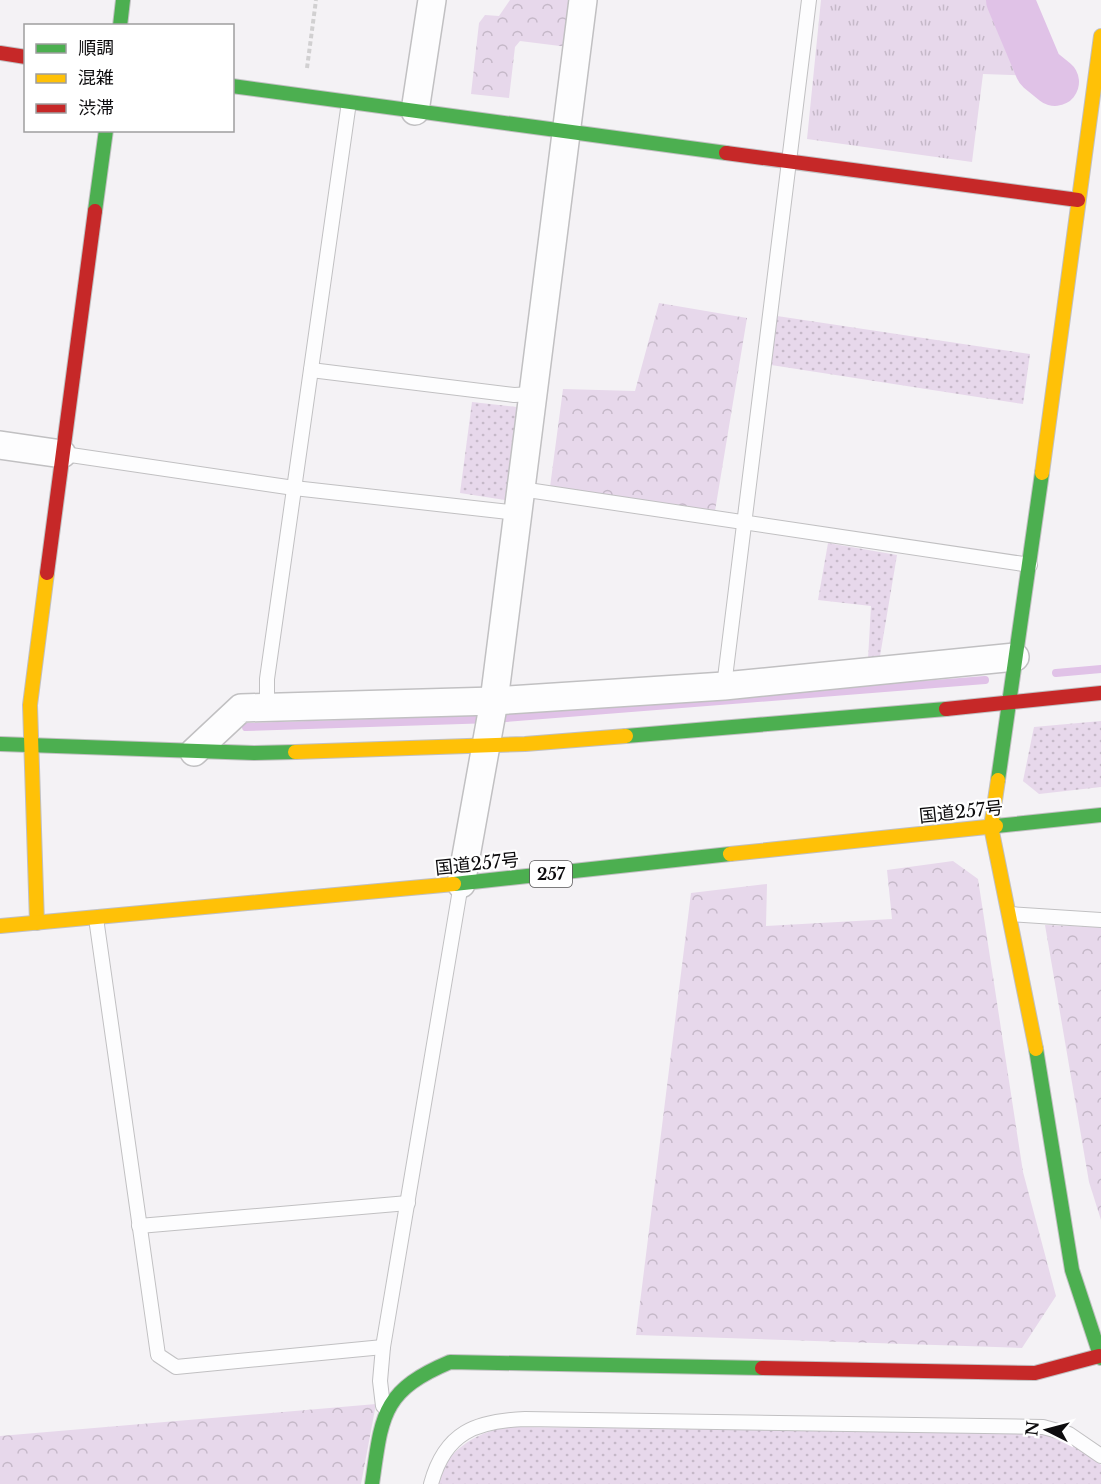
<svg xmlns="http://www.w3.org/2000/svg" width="1101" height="1484" font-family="'Libre Baskerville','Noto Sans JP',serif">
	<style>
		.grass { fill: url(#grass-dots) }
		.forest { fill: url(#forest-crowns) }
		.park { fill: url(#park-tufts) }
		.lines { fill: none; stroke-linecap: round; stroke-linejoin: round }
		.stream { stroke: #e0c2e7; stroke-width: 8 }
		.river { stroke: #e0c2e7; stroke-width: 48 }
		.lane-casing { stroke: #c1c0c2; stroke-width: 16 }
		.street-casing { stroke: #c1c0c2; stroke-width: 30 }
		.fast-casing { stroke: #c1c0c2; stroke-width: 16 }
		.slow-casing { stroke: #c1c0c2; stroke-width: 16 }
		.jam-casing { stroke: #c1c0c2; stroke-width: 16 }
		.path { stroke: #d1d0d1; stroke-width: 4; stroke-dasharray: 4.5 3; stroke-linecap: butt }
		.lane { stroke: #fdfdfe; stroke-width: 14 }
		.street { stroke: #fdfdfe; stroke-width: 27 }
		.fast { stroke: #4caf50; stroke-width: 14 }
		.slow { stroke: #ffc107; stroke-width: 14 }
		.jam { stroke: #c62828; stroke-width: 14 }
		.labels { text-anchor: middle; stroke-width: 4.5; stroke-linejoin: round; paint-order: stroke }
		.shield { fill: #fff; stroke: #565556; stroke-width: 1.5 }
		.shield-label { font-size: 16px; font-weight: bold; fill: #0d0c0e }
		.street-label { font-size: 18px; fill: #0d0c0e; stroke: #fff }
	</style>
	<defs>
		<pattern id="grass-dots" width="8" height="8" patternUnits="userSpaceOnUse" patternTransform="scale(1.5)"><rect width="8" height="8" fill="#e7d8eb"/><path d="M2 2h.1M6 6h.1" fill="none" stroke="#c5b8c8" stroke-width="1.8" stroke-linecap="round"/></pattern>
		<pattern id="forest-crowns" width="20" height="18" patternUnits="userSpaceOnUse" patternTransform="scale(1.5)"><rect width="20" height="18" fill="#e7d8eb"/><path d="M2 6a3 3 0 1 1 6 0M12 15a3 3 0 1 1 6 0" fill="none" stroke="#c5b8c8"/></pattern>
		<pattern id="park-tufts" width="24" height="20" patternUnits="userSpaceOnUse" patternTransform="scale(1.5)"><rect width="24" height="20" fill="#e7d8eb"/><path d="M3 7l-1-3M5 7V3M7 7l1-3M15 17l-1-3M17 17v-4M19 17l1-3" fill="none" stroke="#c5b8c8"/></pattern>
	</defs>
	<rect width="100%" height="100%" fill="#f4f2f5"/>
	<g class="grass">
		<path d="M777,316L1030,354L1023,404L771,365Z"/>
		<path d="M472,402L517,407L505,500L460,493Z"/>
		<path d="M828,543L897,555L880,656L868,659L871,606L818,600Z"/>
		<path d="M1101,721V787L1039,794L1023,781L1034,727Z"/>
		<path d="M507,1427L1025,1432C1054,1435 1080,1445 1101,1465V1484H436C446,1451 474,1433 507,1427Z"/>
	</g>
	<g class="forest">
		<path d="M510,0H576L568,47L520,41L515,47L509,98L471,94L479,23L485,15L499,16Z"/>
		<path d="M659,303L747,318L715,511L550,487L563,389L635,391Z"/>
		<path d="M953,861L978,879L1023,1172L1056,1296L1022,1348L636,1335L691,893L767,884L766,926L892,919L887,870Z"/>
		<path d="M1045,925L1101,927V1220L1089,1182Z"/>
		<path d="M376,1404L361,1484H0V1436Z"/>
	</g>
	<path class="park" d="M821,0H1022L1044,76L983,74L972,162L807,139Z"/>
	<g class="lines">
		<g class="stream">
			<path d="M1056,673L1101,669"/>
			<path d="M246,727L493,719L985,680"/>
		</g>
		<path class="river" d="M1010,0L1039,69L1055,82"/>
		<defs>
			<g id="lane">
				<path d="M311,370L514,395L533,394"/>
				<path d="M64,454L294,488L518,513"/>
				<path d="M521,489L1030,565"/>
				<path d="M724,686L809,0"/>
				<path d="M267,708V679L349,102"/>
				<path d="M1010,914L1101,920"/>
				<path d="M96,918L158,1355L176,1367L383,1347"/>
				<path d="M139,1226L408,1203"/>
				<path d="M383,1406L380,1381L383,1347L461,884"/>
				<path d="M431,1484C445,1432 476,1421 525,1419L1043,1427L1069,1434L1101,1456"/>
			</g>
			<g id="street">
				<path d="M415,111L432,0"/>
				<path d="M0,445L62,454"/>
				<path d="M194,752L241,708L494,701L724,686L1015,657"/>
				<path d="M461,884L494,701L583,0"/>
			</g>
			<g id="fast">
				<path d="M120,26L123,0"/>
				<path d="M232,86L726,153"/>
				<path d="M95,211L106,130"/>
				<path d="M626,736L946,709"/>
				<path d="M0,744L254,753L295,752"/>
				<path d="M998,780L1042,473"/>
				<path d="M996,826L1101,815"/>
				<path d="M454,884L730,854"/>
				<path d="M1036,1049L1072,1270L1101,1358"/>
				<path d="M372,1484C382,1416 381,1391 450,1362L762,1368"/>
			</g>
			<g id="slow">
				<path d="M1042,473L1101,36"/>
				<path d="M295,752L525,744L626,736"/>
				<path d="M998,780L991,827L1036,1049"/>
				<path d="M730,854L996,826"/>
				<path d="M37,923L30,705L47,573"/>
				<path d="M0,926L454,884"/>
			</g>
			<g id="jam">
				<path d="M0,53L26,57"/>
				<path d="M726,153L1078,200"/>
				<path d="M47,573L95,211"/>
				<path d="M946,709L1101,693"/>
				<path d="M762,1368L1035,1373L1099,1356"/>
			</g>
		</defs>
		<use href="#lane" class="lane-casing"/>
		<use href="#street" class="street-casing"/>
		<use href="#fast" class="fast-casing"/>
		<use href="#slow" class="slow-casing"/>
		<use href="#jam" class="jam-casing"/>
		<path class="path" d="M307,68L316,0"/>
		<use href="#lane" class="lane"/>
		<use href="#street" class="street"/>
		<use href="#fast" class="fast"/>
		<use href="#slow" class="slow"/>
		<use href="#jam" class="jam"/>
	</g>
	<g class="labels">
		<rect class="shield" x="530" y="861" width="42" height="26" rx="4.5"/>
		<g class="shield-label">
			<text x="551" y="880">257</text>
		</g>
		<g class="street-label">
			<text transform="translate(961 812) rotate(-6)" y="6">国道257号</text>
			<text transform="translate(477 864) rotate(-6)" y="6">国道257号</text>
		</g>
	</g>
	<rect x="24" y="24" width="210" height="108" fill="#ffffff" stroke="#9e9e9f" stroke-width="1.5"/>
	<rect x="36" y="44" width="30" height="9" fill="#4caf50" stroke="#9e9e9f" stroke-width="1.5"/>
	<text x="78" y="54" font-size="18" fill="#0d0c0e">順調</text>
	<rect x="36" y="74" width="30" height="9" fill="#ffc107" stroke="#9e9e9f" stroke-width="1.5"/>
	<text x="78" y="84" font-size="18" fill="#0d0c0e">混雑</text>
	<rect x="36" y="104" width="30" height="9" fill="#c62828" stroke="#9e9e9f" stroke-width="1.5"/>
	<text x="78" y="114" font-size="18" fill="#0d0c0e">渋滞</text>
	<g transform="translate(1047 1430) rotate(276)" stroke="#ffffff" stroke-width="4.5" paint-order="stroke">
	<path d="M0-4.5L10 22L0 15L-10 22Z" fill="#0d0c0e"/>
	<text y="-9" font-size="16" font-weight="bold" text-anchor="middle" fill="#0d0c0e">N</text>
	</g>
</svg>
